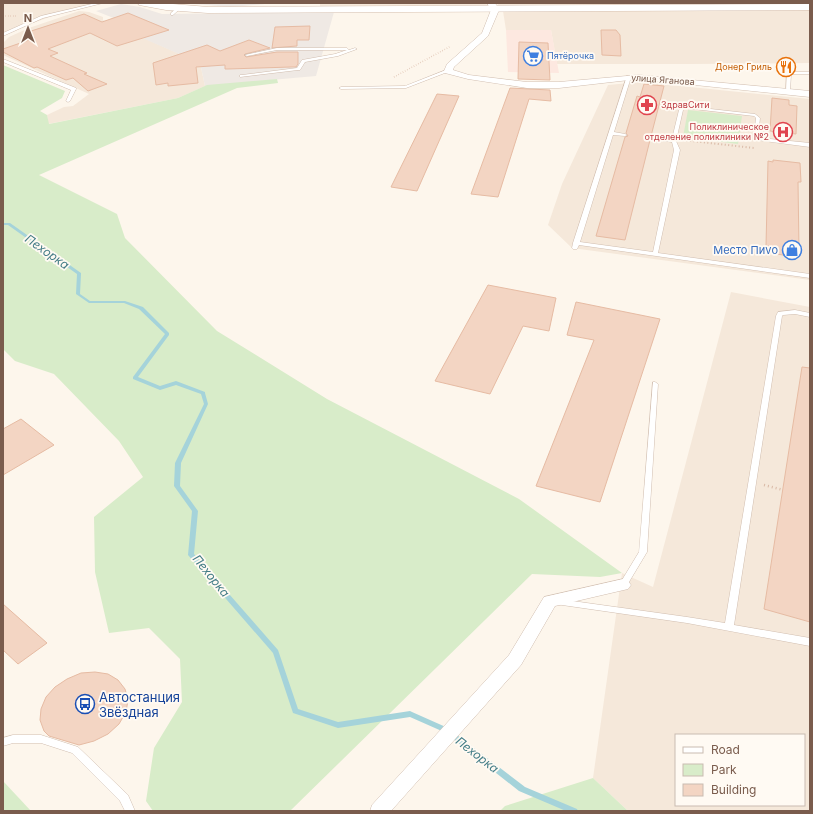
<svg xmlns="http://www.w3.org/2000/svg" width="813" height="814" font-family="Inter,sans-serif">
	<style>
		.residential { fill: #f5e8da; fill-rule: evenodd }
		.commercial { fill: #fde8e0 }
		.industrial { fill: #efe9e4 }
		.green { fill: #d8ecc9 }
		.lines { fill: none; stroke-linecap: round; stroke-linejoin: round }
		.stream { fill: #a5d3da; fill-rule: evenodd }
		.building { fill: #f3d5c3; stroke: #e6bba3 }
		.service-casing { stroke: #d1beb0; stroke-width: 1 }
		.minor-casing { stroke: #d1beb0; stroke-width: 1 }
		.secondary-casing { stroke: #d6c0b0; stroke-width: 1 }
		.path-far2 { stroke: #d9b8a5; stroke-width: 1.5; stroke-dasharray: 0.5 2; stroke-linecap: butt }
		.path-far1 { stroke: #d9b8a5; stroke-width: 2; stroke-dasharray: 1 2.5; stroke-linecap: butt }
		.path { stroke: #d9b8a5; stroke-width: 2.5; stroke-dasharray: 1 3; stroke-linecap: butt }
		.service { fill: #fff; fill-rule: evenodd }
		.minor { fill: #fff; fill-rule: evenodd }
		.secondary { fill: #fff; fill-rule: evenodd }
		.labels { text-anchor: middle; stroke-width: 3.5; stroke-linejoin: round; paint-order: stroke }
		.far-shop-label { font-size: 9px; fill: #366cbe; stroke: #fffaf3; text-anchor: start }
		.far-food-label { font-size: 9px; fill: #c56008; stroke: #fffaf3; text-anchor: end }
		.far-street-label { font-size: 9px; fill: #7a5c4d; stroke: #fffaf3 }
		.far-health-label { font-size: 9px; fill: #be3a42; stroke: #fffaf3; text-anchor: start }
		.shop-label { font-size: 11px; fill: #366cbe; stroke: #fffaf3; text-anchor: end }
		.water-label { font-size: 12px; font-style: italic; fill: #437c86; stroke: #fffaf3 }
		.near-transit-label { font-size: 13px; fill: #164399; stroke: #fffaf3; text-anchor: start }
	</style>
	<rect width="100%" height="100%" fill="#fdf6ec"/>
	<g class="residential">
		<path d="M3,3H98L63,12L17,29L3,36Z"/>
		<path d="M320,3H486L487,5L320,6Z"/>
		<path d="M497,3H810V4L498,5Z"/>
		<path d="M810,8V63L689,64H557L551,30H506L503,11Z"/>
		<path d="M79,11L89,12L103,17V20L200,63L205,86L178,98L48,124L47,115L64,107L73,106L89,94L3,55V43L9,37L29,28Z"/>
		<path d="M640,82L810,99V280L572,248L548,225L562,184L608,85Z"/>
		<path d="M731,292L810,307V811H628L593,778L622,573L653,587ZM676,735H804V805H676Z"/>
	</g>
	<path class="commercial" d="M506,30H551L559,73L508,72Z"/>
	<g class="industrial">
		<path d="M182,3H276L231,7Z"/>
		<path d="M121,4L140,7L162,14L334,12L316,76L205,86L200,63L133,34L126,23L96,11Z"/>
	</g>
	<g class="green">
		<path d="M3,65L65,91L62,98L40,111L47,115L49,124L178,98L207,85L277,79L278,83L237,88L39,175L117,214L125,238L217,331L327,399L519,499L622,573L600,577L532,574L290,811H153L146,801L154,748L182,702L180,659L149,628L109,633L95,572L94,517L143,477L119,441L54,374L15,361L3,349Z"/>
		<path d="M688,110L742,116L738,144L683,137Z"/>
		<path d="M593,778L628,811H500L505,806Z"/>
		<path d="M3,781L31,811H3Z"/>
	</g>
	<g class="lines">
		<path class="stream" d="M3,223H10L81,273V274L80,294L90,301H125L143,307L169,333V335L138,377L160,386L176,381L205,392V393L208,404L181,463L180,486L198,511L194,554L278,650L298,709L338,722L410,711L412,712L448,728L525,787L577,809L578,811H566L519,791L444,732L410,717L338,728L293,713L273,653L188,555L192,511L174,486L175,463L204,404L201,394L176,385L160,390L133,379V377L165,334L139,309L124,303H89L76,294L77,274L8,225H3Z"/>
	</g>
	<g class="building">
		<path d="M128,13L169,30L117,46L90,33L48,49L58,53L50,56L87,73L84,74L107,84L88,91L73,78L66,80L37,67L34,68L3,52V49L35,38L25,33L84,14L102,22Z"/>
		<path d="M310,26L309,40H297V46L272,48L275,27Z"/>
		<path d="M601,30H616L620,35L621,56L602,55Z"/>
		<path d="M249,40L270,48L245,54L244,55L246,57L277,52H298V64L296,67H291L228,69H225V65L196,67L198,83L168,86V83L156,85L153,63L207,45L220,51Z"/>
		<path d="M519,42L548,43L550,80L518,79Z"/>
		<path d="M644,84L664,86L651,136L648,137V140H650L625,240L596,236L625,137L628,136L626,133L637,96L640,97Z"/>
		<path d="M510,88L550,90L551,101L529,99L498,197L471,194Z"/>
		<path d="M437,94L459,96L417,191L391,187Z"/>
		<path d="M772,98L789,100V105L797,106L796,134L770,131Z"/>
		<path d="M773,160L800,163L801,182H798L799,250H797V257L769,253V246H766L768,161L773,162Z"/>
		<path d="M488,285L556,298L549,331L523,326L490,394L435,381Z"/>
		<path d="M576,302L660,319L600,502L536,486L594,340L567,335Z"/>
		<path d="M802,367L810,368V622L764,609Z"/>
		<path d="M21,419L54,445L3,475V429Z"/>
		<path d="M3,604L47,643L18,664L3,650Z"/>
		<path d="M95,672L108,674L118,680L125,689L128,700L126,712L119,724L108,734L94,741L79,745L49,736L44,731L40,720L41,709L46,697L55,687L67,679L81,673Z"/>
	</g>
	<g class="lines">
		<defs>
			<g id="service">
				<path d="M96,3H103L43,18L3,36V33L41,16Z"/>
				<path d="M178,7L181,8L173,15H171V13Z"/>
				<path d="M277,48H347L349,50L355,48L357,49L338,56L305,62L300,70H298L240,77V75H242L297,68L302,60L335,54L347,50H277L247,56L245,55Z"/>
				<path d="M3,59L76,88V89L70,101L68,102L66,101L71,90L3,62Z"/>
				<path d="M446,70L450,71L406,88L341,89L339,88L341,87L405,86Z"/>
				<path d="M787,72H810V74H791L790,92L788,93L786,92Z"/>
				<path d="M627,76L631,77L614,132L625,134L627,135L625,136L613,135L580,242L653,252L674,150L672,142L651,139H649V137L672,139L679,110L684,106L755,114L760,118L758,136L760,138L810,143V147L757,140L754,136L756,118L754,116L685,108L683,110L676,141L680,150L658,253L810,274V278L579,245L577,249H573L572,248L573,243Z"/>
				<path d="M795,310L810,313V317L795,314L783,315L782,316L734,625L810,638V646L687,623L555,604L554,602L555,600L558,599L687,617L725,623L776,316L778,312Z"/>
				<path d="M653,382H655L658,384L647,552L626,587L623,588L620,587L619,585L639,552Z"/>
				<path d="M13,735H41L78,747L128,795L135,811H125L120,801L72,753L41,743H13L3,746V738Z"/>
			</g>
			<g id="minor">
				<path d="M487,3H495L499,10L488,36L454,67L453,70L469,75L527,82H559L638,75L810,91V97L638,79L559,88H527L468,79L445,73L444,71L447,64L482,33L491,10Z"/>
				<path d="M623,579L628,581L631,585L628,589L555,606L521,665L391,811H370L372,805L509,655L544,597Z"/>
			</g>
			<path id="secondary" d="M138,3H161L208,7L810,4V10L208,13L166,10L139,5Z"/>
		</defs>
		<use href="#service" class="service-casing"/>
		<use href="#minor" class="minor-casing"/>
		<use href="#secondary" class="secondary-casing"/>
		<g class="path-far2">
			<path d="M3,16H18"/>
			<path d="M394,77L451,46"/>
		</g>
		<path class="path-far1" d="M683,140L754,148"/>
		<path class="path" d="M764,485L783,490"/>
		<use href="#service" class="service"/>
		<use href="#minor" class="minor"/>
		<use href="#secondary" class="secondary"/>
	</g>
	<defs>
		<symbol id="supermarket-ring" viewBox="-11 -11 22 22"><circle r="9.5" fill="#fffaf3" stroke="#3f7fe0" stroke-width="1.5"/><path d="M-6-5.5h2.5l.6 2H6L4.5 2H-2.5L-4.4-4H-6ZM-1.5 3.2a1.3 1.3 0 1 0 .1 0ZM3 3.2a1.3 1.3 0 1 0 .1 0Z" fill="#3f7fe0"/></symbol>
		<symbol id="restaurant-ring" viewBox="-11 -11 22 22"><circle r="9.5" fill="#fffaf3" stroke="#e8710a" stroke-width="1.5"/><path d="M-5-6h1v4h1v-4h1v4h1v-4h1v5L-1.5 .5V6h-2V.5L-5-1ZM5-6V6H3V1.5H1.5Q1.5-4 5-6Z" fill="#e8710a"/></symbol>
		<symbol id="pharmacy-ring" viewBox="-11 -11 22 22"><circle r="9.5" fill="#fffaf3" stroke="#e0444e" stroke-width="1.5"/><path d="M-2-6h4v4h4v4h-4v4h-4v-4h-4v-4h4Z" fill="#e0444e"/></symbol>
		<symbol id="hospital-ring" viewBox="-11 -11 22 22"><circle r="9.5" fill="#fffaf3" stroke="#e0444e" stroke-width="1.5"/><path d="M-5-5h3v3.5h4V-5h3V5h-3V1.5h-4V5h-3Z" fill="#e0444e"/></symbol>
		<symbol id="shop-ring" viewBox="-11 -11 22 22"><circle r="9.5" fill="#fffaf3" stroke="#3f7fe0" stroke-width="1.5"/><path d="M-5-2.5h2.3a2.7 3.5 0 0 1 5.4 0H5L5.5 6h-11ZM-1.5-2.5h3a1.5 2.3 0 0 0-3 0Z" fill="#3f7fe0"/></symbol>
		<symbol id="bus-ring" viewBox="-11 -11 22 22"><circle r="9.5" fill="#fffaf3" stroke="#1a4fb4" stroke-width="1.5"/><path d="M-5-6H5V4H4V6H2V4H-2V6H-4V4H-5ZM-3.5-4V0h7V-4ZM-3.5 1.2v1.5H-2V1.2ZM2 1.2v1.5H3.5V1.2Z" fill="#1a4fb4"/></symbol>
	</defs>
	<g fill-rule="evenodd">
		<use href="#supermarket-ring" x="522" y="45" width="22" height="22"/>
		<use href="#restaurant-ring" x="775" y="56" width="22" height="22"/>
		<use href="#pharmacy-ring" x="636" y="94" width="22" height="22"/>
		<use href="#hospital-ring" x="772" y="121" width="22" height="22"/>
		<use href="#shop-ring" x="781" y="239" width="22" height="22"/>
		<use href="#bus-ring" x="74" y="693" width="22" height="22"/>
	</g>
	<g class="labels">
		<g class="far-shop-label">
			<text x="547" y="59">Пятёрочка</text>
		</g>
		<g class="far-food-label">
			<text x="772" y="70">Донер Гриль</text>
		</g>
		<g class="far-street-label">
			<text transform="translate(663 80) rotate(4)" y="3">улица Яганова</text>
		</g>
		<g class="far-health-label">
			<text x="661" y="108">ЗдравСити</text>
			<text x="769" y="130" text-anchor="end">Поликлиническое<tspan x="769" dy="10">отделение поликлиники №2</tspan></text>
		</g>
		<g class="shop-label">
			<text x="778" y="254">Место Пиvо</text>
		</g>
		<g class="water-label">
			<text transform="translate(47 252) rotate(35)" y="4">Пехорка</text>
			<text transform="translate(211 576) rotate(51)" y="4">Пехорка</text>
			<text transform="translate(477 755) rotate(38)" y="4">Пехорка</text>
		</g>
		<g class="near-transit-label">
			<text x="99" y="702">Автостанция<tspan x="99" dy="15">Звёздная</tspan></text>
		</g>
	</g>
	<rect width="813" height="814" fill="none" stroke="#7a5c4d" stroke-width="8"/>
	<rect x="675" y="734" width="130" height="72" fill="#fffaf3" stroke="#cabbb1"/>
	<rect x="683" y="747" width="20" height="6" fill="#ffffff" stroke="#cabbb1"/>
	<text x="711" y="754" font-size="12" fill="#7a5c4d">Road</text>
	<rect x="683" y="764" width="20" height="12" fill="#d8ecc9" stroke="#cabbb1"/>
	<text x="711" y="774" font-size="12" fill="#7a5c4d">Park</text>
	<rect x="683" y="784" width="20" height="12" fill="#f3d5c3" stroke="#cabbb1"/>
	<text x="711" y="794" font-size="12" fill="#7a5c4d">Building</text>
	<g transform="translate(28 28)" stroke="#fffaf3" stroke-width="3" paint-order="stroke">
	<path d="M0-3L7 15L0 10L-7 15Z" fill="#7a5c4d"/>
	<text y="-6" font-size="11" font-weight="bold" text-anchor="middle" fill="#7a5c4d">N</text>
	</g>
</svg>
